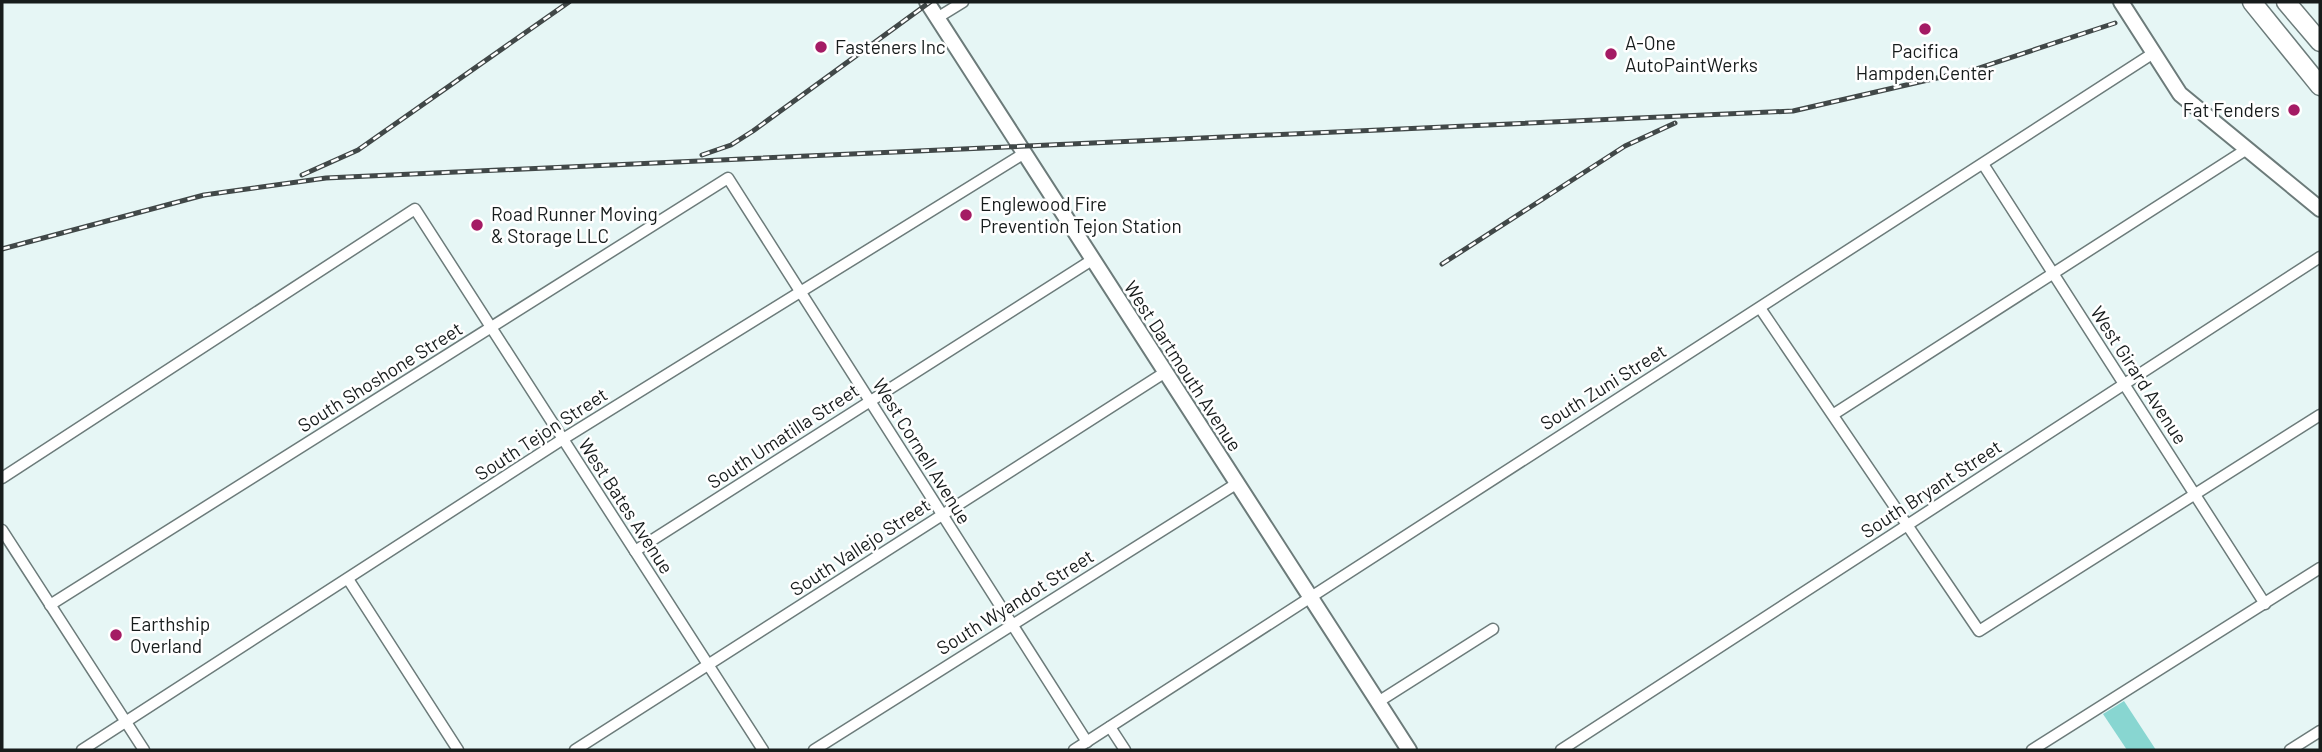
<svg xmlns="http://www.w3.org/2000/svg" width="2322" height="752" font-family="Barlow,sans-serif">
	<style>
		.green { fill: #88d6d1 }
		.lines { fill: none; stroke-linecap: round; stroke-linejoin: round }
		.street-casing { stroke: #6c7b7a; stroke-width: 13 }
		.secondary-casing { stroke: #6c7b7a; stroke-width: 18 }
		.highway-casing { stroke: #6c7b7a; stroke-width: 21 }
		.street { stroke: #fff; stroke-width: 10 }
		.secondary { stroke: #fff; stroke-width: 14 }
		.highway { stroke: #fff; stroke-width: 18 }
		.rail-casing { stroke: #414848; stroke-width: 5 }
		.rail { stroke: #fff; stroke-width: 2.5; stroke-dasharray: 8; stroke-linecap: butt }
		.poi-dot { fill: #a41b64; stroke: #fff; stroke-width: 2.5 }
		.labels { text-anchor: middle; stroke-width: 5; stroke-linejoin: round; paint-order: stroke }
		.poi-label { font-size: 19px; fill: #171c1c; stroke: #fff; text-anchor: start }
		.street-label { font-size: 19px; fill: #171c1c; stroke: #fff }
	</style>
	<rect width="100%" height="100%" fill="#e6f6f5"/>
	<path class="green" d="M2124,701L2156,750H2127L2103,714Z"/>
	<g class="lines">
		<defs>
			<g id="street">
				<path d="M937,18L963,2"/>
				<path d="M1983,164L2265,604"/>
				<path d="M1760,308L1979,631L2320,415"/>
				<path d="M1834,414L2247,149"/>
				<path d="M2,478L415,209L763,750"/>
				<path d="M2,530L144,750"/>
				<path d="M635,551L1092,260"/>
				<path d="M348,579L458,750"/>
				<path d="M50,605L728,178L1087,742"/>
				<path d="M1378,702L1493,629"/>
				<path d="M1110,727L1125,750"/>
				<path d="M82,750L563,439L1023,154"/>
				<path d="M575,750L1164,373"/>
				<path d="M814,750L1236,484"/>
				<path d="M1074,750L2152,54"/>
				<path d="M1561,750L2320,257"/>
				<path d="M2032,750L2320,568"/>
				<path d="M2290,750L2320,731"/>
			</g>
			<g id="secondary">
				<path d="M927,2L1409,750"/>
				<path d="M2121,2L2180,94L2320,209"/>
			</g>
			<g id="highway">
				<path d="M2252,2L2320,86"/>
				<path d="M2286,2L2320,42"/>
			</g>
		</defs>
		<use href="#street" class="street-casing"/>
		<use href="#secondary" class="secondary-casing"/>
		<use href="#highway" class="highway-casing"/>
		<use href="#street" class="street"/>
		<use href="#secondary" class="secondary"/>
		<use href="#highway" class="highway"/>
		<defs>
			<g id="rail">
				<path d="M702,155L731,145L753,131L930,2"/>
				<path d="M302,175L358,150L569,2"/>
				<path d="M2,249L204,195L326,178L1793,111L1976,69L2115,23"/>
				<path d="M1442,264L1625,146L1675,123"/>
			</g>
		</defs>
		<use href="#rail" class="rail-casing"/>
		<use href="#rail" class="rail"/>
	</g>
	<g class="poi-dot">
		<circle cx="1925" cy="29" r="7"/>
		<circle cx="821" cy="47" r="7"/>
		<circle cx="1611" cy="54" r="7"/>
		<circle cx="2294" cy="110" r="7"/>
		<circle cx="966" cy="215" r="7"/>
		<circle cx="477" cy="225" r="7"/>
		<circle cx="116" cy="635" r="7"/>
	</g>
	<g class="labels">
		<g class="poi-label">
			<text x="1625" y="50">A-One<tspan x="1625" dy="22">AutoPaintWerks</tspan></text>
			<text x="835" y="54">Fasteners Inc</text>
			<text x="1925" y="58" text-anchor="middle">Pacifica<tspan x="1925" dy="22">Hampden Center</tspan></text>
			<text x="2280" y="117" text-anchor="end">Fat Fenders</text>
			<text x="980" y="211">Englewood Fire<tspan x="980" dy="22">Prevention Tejon Station</tspan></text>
			<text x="491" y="221">Road Runner Moving<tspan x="491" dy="22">&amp; Storage LLC</tspan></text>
			<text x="130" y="631">Earthship<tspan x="130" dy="22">Overland</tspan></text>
		</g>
		<g class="street-label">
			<text transform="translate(1183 366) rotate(57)" y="7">West Dartmouth Avenue</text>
			<text transform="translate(2139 375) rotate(57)" y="7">West Girard Avenue</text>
			<text transform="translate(380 377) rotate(-32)" y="7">South Shoshone Street</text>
			<text transform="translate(1603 387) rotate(-32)" y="7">South Zuni Street</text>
			<text transform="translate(541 434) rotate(-33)" y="7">South Tejon Street</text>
			<text transform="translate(783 436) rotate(-33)" y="7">South Umatilla Street</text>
			<text transform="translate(922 451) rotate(58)" y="7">West Cornell Avenue</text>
			<text transform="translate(1931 489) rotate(-33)" y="7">South Bryant Street</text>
			<text transform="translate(626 506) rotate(57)" y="7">West Bates Avenue</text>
			<text transform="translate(860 547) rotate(-33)" y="7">South Vallejo Street</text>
			<text transform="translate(1015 602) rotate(-32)" y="7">South Wyandot Street</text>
		</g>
	</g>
	<rect width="2322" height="752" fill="none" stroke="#171c1c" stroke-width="7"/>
</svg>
